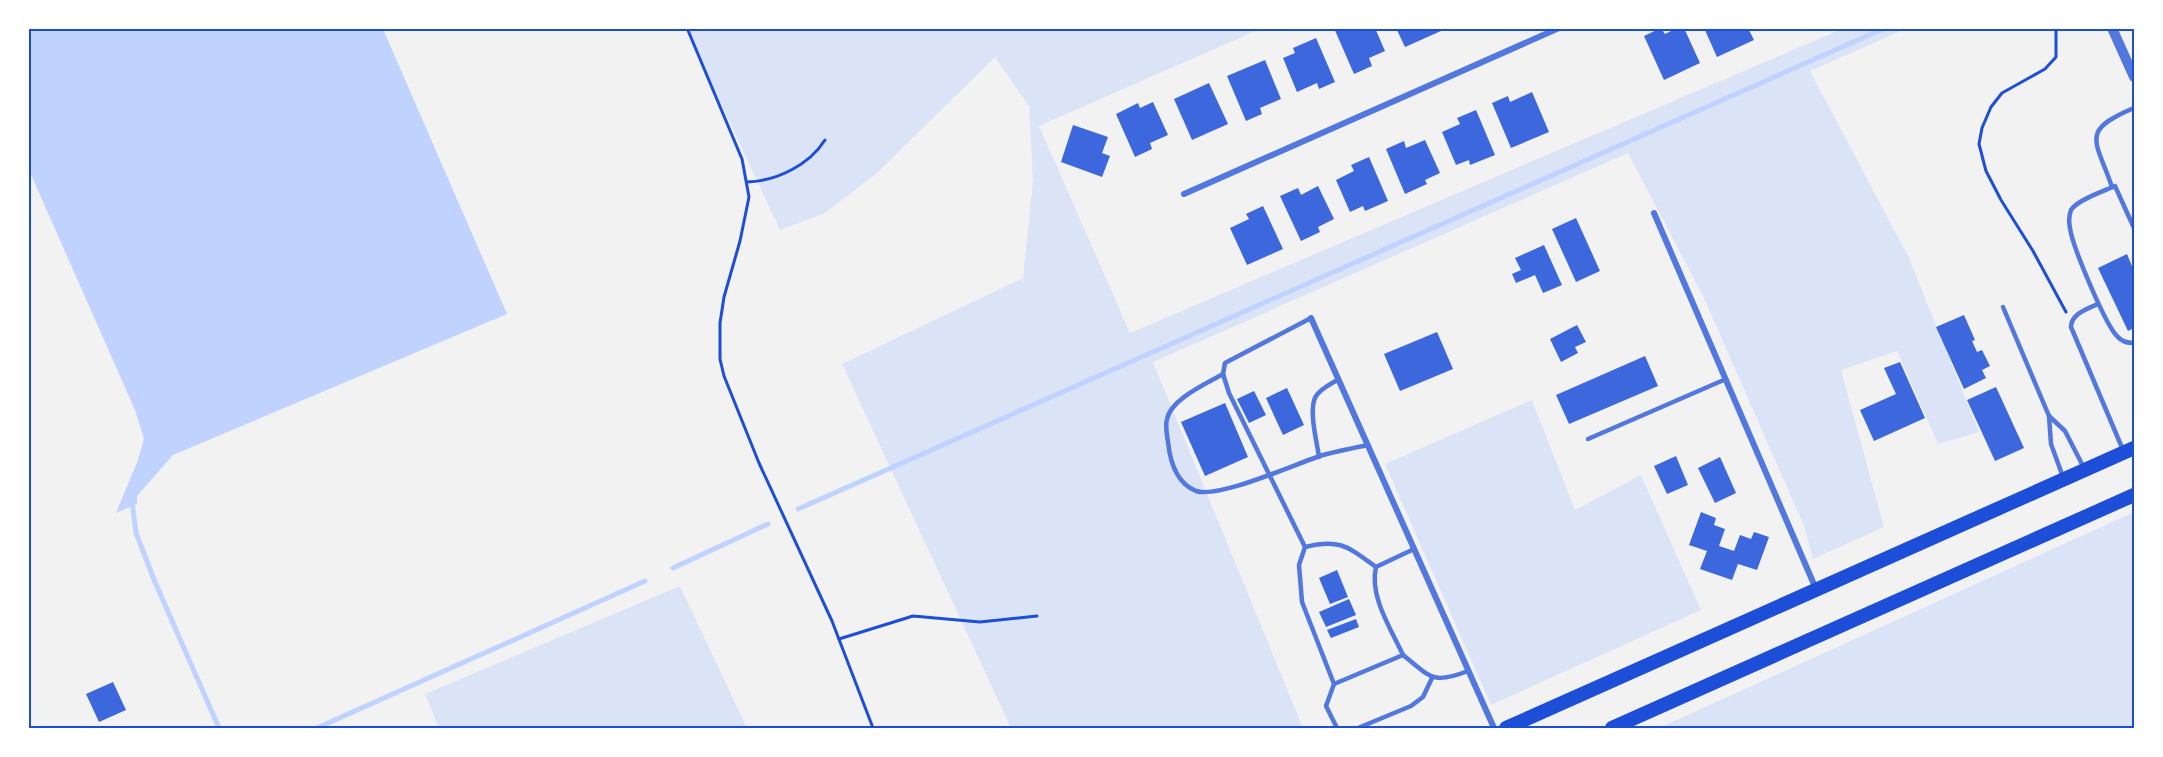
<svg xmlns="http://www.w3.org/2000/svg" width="2163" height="757" font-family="'Sofia Sans Condensed',sans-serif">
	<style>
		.green { fill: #dbe4f7 }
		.water { fill: #bfd3fe }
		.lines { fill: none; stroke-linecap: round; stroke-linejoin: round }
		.stream { stroke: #bfd3fe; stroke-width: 5 }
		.building { fill: #3d67dc }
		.path { stroke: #1d4ed8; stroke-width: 3 }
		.service { stroke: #5277de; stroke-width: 4.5 }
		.minor { stroke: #5277de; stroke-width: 6 }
		.tertiary { stroke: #5277de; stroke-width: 10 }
		.primary { stroke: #1d4ed8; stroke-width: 14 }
		.neatline { fill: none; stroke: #1d4ed8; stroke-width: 2 }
	</style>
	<rect width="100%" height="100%" fill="#f2f2f2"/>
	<g class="green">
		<path d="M686,29H1260L1039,126L1130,333L1842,29H1905L1810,71L1909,258L1979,432L1938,444L1897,351L1841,370L1884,527L1813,559L1804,526L1703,296L1628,153L1153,362L1303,728H1011L842,364L1023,278L1033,180L1029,106L995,57L877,173L825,213L780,230Z"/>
		<path d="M1532,400L1575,510L1641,475L1701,610L1491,705L1385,464Z"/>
		<path d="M2134,512V728H1659Z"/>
		<path d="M680,586L747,728H439L425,694Z"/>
	</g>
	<path class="water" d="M28,29H383L507,314L173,455L137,496V504L116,513L138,460L144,439L135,410L29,170Z"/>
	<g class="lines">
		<g class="stream">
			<path d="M132,501L136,533L155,582L219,728"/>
			<path d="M798,509L1885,28"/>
			<path d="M673,568L768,524"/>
			<path d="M317,728L645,581"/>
		</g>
	</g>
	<g class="building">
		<path d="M1334,28H1375L1385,51L1369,58L1372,66L1354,74Z"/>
		<path d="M1396,28H1440L1441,31L1405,47Z"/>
		<path d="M1661,28L1665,34L1677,28H1684L1700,63L1664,80L1644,36Z"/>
		<path d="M1704,28H1748L1754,40L1717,57Z"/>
		<path d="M1316,38L1335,82L1319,89L1317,83L1297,92L1283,58L1295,53L1293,48Z"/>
		<path d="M1265,60L1281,99L1260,108L1262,114L1246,121L1227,76Z"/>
		<path d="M1209,83L1228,124L1192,140L1174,99Z"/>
		<path d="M1532,92L1549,132L1511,148L1492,103L1508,96L1510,102Z"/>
		<path d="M1153,102L1168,135L1150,143L1152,149L1135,157L1116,114L1138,103L1140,108Z"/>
		<path d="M1476,110L1495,155L1470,165L1469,160L1456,165L1442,132L1460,124L1457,118Z"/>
		<path d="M1073,125L1108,137L1102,153L1110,156L1102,177L1061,162Z"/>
		<path d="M1425,140L1440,173L1425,180L1427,184L1405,194L1386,149L1404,141L1406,148Z"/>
		<path d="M1369,157L1388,201L1365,211L1363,206L1350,212L1336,180L1354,171L1351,165Z"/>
		<path d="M1318,186L1334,219L1318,227L1320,232L1301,241L1280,196L1298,188L1301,195Z"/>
		<path d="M1263,206L1283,249L1247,265L1230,228L1249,219L1246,214Z"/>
		<path d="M1576,218L1600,271L1576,282L1552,229Z"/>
		<path d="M1544,245L1562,285L1543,293L1535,275L1516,283L1512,274L1521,270L1515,258Z"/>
		<path d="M2127,254L2134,271V328L2128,331L2098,268Z"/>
		<path d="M1964,315L1975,340L1972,341L1977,352L1982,350L1990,366L1982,370L1986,378L1964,389L1936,327Z"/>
		<path d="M1577,325L1586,342L1575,347L1578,353L1561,362L1550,339Z"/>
		<path d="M1437,332L1453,369L1400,391L1384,354Z"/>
		<path d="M1645,356L1658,386L1569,424L1556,395Z"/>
		<path d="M1900,362L1925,418L1874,441L1860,410L1896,394L1884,368Z"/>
		<path d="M1996,387L2024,448L1995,461L1967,400Z"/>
		<path d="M1287,388L1304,425L1283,435L1266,398Z"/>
		<path d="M1254,391L1266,415L1249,423L1237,399Z"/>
		<path d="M1225,403L1248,457L1205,476L1181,422Z"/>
		<path d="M1676,456L1688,485L1667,494L1654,466Z"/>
		<path d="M1720,457L1736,493L1715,503L1698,468Z"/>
		<path d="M1701,512L1716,518L1714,525L1725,529L1719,546L1734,551L1740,535L1751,539L1754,532L1769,537L1757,570L1738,564L1732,580L1700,569L1707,551L1689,545Z"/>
		<path d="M1337,570L1348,597L1330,604L1319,578Z"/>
		<path d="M1349,599L1356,615L1326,627L1319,612Z"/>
		<path d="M1356,619L1359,627L1331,638L1327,630Z"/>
		<path d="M113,682L126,710L99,722L86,694Z"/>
	</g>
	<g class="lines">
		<g class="path">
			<path d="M687,28L742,159L749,197L740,241L724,297L720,323V359L724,376L759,463L832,621L873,728"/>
			<path d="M2056,28V57L2045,69L2002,93L1991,107L1982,128L1979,144L1986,171L2001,200L2033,251L2066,312"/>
			<path d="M747,182C777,181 809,165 825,140"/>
			<path d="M839,639L913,616L980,622L1037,616"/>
		</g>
		<g class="service">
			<path d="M2112,187C2096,140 2079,131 2134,108"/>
			<path d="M2134,228L2115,186C2104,191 2077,200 2071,210C2069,215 2069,223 2070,228C2072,245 2106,327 2118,337C2122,342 2129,343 2134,343"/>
			<path d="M2098,304C2087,309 2071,314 2071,327L2123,450"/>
			<path d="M2003,307L2049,416L2051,444L2063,477"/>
			<path d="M1311,318L1225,363L1223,374L1229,393L1305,547L1299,565L1302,602L1334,684L1403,655C1431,677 1432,685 1468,671"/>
			<path d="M1223,374C1206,384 1171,399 1167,419C1165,426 1167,435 1168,442C1170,461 1176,483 1196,491C1219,499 1297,463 1323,455C1338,451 1353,448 1368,445"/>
			<path d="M2049,416L2065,431L2084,468"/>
			<path d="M1588,439L1726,379"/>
			<path d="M1319,457C1317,442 1308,409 1316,396C1321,388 1331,384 1339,379"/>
			<path d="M1305,547C1340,538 1348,547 1376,567"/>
			<path d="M1403,655C1391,629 1369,596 1376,567L1414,549"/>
			<path d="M1334,684L1326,706L1337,728"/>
			<path d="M1358,728L1411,706L1423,697L1432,678"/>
		</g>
		<g class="minor">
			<path d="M1184,194L1559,28"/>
			<path d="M1654,213L1816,589"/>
			<path d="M1311,318L1494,728"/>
		</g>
		<path class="tertiary" d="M2112,28L2134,77"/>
		<g class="primary">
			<path d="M1506,728L2134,448"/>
			<path d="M1612,728L2134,495"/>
		</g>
	</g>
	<rect width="2163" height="757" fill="none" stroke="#ffffff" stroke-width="60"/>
	<rect x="30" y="30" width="2103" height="697" class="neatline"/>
</svg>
